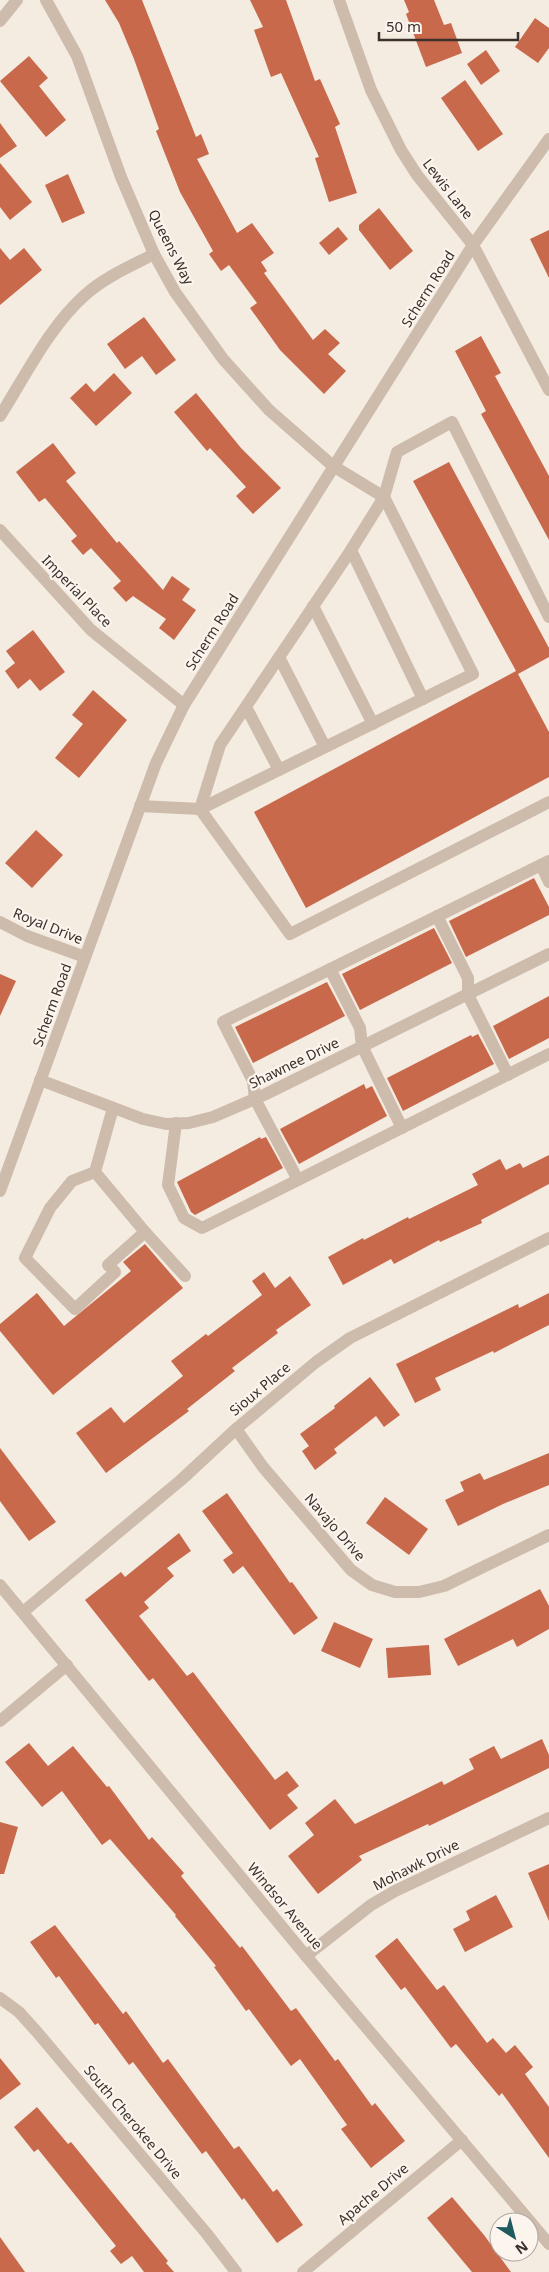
<svg xmlns="http://www.w3.org/2000/svg" width="549" height="2272" font-family="'Noto Sans',sans-serif">
	<style>
		.building { fill: #c8694b }
		.lines { fill: none; stroke-linecap: round; stroke-linejoin: round }
		.minor { stroke: #cdbbac; stroke-width: 12 }
		.labels { text-anchor: middle; stroke-width: 4.5; stroke-linejoin: round; paint-order: stroke }
		.street-label { font-size: 14px; fill: #3b302b; stroke: #fbf5ee }
	</style>
	<rect width="100%" height="100%" fill="#f4ebe1"/>
	<g class="building">
		<path d="M105,0H142L196,137L201,134L209,154L197,159L237,233L252,223L274,253L261,262L267,271L264,273L313,340L325,329L340,343L328,354L346,371L324,394L280,350L250,308L257,303L229,265L221,271L209,254L213,251L180,192L156,131L159,129L134,59L119,23Z"/>
		<path d="M250,0H286L315,81L320,79L340,124L335,127L357,193L329,202L315,158L319,157L281,73L271,77L254,30L263,27Z"/>
		<path d="M404,0H434L444,25L451,23L462,53L426,67L406,14L409,12Z"/>
		<path d="M535,18L549,28V48L538,63L515,47Z"/>
		<path d="M486,50L500,71L481,85L467,64Z"/>
		<path d="M29,56L48,78L39,86L66,120L46,137L0,81Z"/>
		<path d="M465,80L503,134L478,151L441,98Z"/>
		<path d="M0,123L17,146L0,158Z"/>
		<path d="M0,163L32,202L10,220L0,207Z"/>
		<path d="M68,174L85,213L62,223L45,185Z"/>
		<path d="M379,208L413,251L390,270L359,230V225Z"/>
		<path d="M338,227L348,239L329,255L319,243Z"/>
		<path d="M549,230V278L530,239Z"/>
		<path d="M0,248L10,260L24,248L42,270L0,305Z"/>
		<path d="M144,317L176,360L156,375L142,356L125,369L107,344Z"/>
		<path d="M481,336L501,373L495,376L549,476V540L481,414L486,411L455,351Z"/>
		<path d="M114,373L132,393L96,426L70,398L86,383L94,392Z"/>
		<path d="M196,393L241,448L281,488L253,514L236,496L246,487L210,448L207,451L174,412Z"/>
		<path d="M53,443L76,473L66,481L117,543L119,541L163,590L172,576L190,589L182,600L196,610L174,640L159,628L166,619L133,596L126,602L113,588L121,581L91,548L83,555L71,541L77,536L45,498L39,502L16,472Z"/>
		<path d="M449,462L549,648V657L518,674L549,732V777L306,908L254,812L516,671L413,481Z"/>
		<path d="M33,630L65,672L40,691L30,679L18,689L5,671L15,663L6,651Z"/>
		<path d="M93,690L127,720L79,778L55,758L83,724L72,715Z"/>
		<path d="M36,830L63,855L32,888L5,863Z"/>
		<path d="M534,878L549,907V915L466,957L449,921Z"/>
		<path d="M434,928L452,963L360,1010L342,974Z"/>
		<path d="M0,974L16,981L0,1016Z"/>
		<path d="M327,982L345,1016L253,1063L235,1027Z"/>
		<path d="M549,996V1038L509,1059L493,1026Z"/>
		<path d="M478,1034L494,1064L403,1111L387,1078L471,1035L472,1037Z"/>
		<path d="M364,1084L366,1089L372,1086L387,1116L299,1164L280,1129Z"/>
		<path d="M260,1137L261,1139L266,1137L283,1168L195,1215L191,1212L177,1182Z"/>
		<path d="M549,1155V1184L481,1220L482,1223L440,1242L439,1240L394,1264L391,1259L343,1285L328,1257L363,1238L364,1240L408,1217L409,1219L478,1185L472,1174L500,1159L506,1170L520,1163L523,1168Z"/>
		<path d="M145,1244L183,1288L53,1395L0,1331V1324L37,1293L64,1326L131,1271L123,1262Z"/>
		<path d="M264,1272L275,1288L290,1276L311,1305L276,1330L278,1333L232,1368L235,1371L187,1409L189,1411L106,1473L76,1433L111,1407L124,1423L183,1376L171,1361L206,1334L208,1336L262,1295L252,1281Z"/>
		<path d="M549,1293V1325L494,1353L493,1351L435,1378L441,1390L415,1403L396,1364L518,1304L519,1308Z"/>
		<path d="M370,1377L400,1415L384,1427L376,1416L334,1449L337,1453L315,1470L302,1451L309,1446L300,1434L335,1408L334,1406Z"/>
		<path d="M0,1448L56,1522L29,1541L0,1501Z"/>
		<path d="M549,1453V1485L503,1504L458,1526L445,1500L464,1491L460,1482L480,1473L484,1480Z"/>
		<path d="M227,1493L290,1583L292,1582L318,1618L294,1635L243,1566L233,1574L223,1560L233,1553L202,1511Z"/>
		<path d="M385,1497L428,1529L409,1555L366,1523Z"/>
		<path d="M179,1533L191,1551L167,1568L174,1576L144,1602L149,1608L139,1616L187,1676L193,1672L275,1780L287,1771L299,1786L287,1795L298,1808L270,1830L153,1678L149,1681L85,1600L121,1572L125,1577Z"/>
		<path d="M540,1589L549,1606V1629L517,1647L513,1639L458,1666L444,1639Z"/>
		<path d="M334,1622L373,1639L360,1668L321,1651Z"/>
		<path d="M429,1645L431,1675L388,1678L386,1648Z"/>
		<path d="M542,1739L549,1755V1768L429,1826L428,1824L359,1856L362,1860L318,1894L288,1856L314,1835L305,1823L335,1799L355,1824L442,1781L444,1785L474,1769L469,1759L494,1746L501,1759Z"/>
		<path d="M29,1743L48,1766L73,1746L107,1787L109,1786L149,1840L152,1837L184,1873L181,1876L240,1948L242,1946L291,2011L296,2008L335,2061L338,2059L372,2106L375,2103L405,2141L371,2168L341,2129L347,2125L300,2059L291,2066L249,2009L246,2011L214,1967L216,1966L175,1916L176,1915L110,1839L102,1845L62,1791L42,1807L5,1762Z"/>
		<path d="M0,1822L18,1827L4,1874H0Z"/>
		<path d="M549,1864V1921L528,1873Z"/>
		<path d="M496,1895L513,1927L465,1952L453,1929L470,1920L466,1911Z"/>
		<path d="M55,1925L123,2014L126,2011L163,2063L168,2059L234,2149L239,2146L273,2192L277,2189L303,2225L277,2243L244,2198L242,2200L206,2151L202,2154L133,2062L129,2065L98,2023L95,2025L59,1976L56,1978L30,1942Z"/>
		<path d="M397,1938L437,1990L444,1985L487,2043L493,2038L506,2053L515,2045L533,2067L525,2074L549,2107V2158L502,2093L499,2096L456,2044L451,2048L405,1987L401,1990L375,1956Z"/>
		<path d="M0,2058L21,2084L0,2100Z"/>
		<path d="M37,2107L68,2144L71,2142L168,2261L166,2263L174,2272H144L132,2256L121,2264L110,2251L116,2246L38,2149L34,2152L14,2127Z"/>
		<path d="M452,2197L484,2235L511,2272H472L427,2218Z"/>
		<path d="M0,2237L25,2272H0Z"/>
	</g>
	<g class="lines">
		<g class="minor">
			<path d="M46,0L77,56L121,177L154,254L175,292L223,359L269,410L333,466L384,497L473,674L200,809L140,806"/>
			<path d="M339,0L371,90L401,150L417,175L473,245L549,390"/>
			<path d="M0,21L17,0"/>
			<path d="M0,416C26,375 49,327 85,295C105,277 131,266 154,254"/>
			<path d="M0,530L91,630L184,705"/>
			<path d="M351,550L423,699"/>
			<path d="M313,606L373,724"/>
			<path d="M549,617L452,422L397,452L384,497L351,550L220,745L200,809L290,934L549,802"/>
			<path d="M279,657L325,747"/>
			<path d="M246,707L279,770"/>
			<path d="M541,865L549,882"/>
			<path d="M437,916L468,978V995L508,1075"/>
			<path d="M0,922L27,936L85,957"/>
			<path d="M330,969L360,1028L362,1046L402,1128"/>
			<path d="M40,1080L143,1119L166,1124L189,1123L213,1117L266,1094L549,954"/>
			<path d="M176,1123L168,1185L184,1218L202,1228L549,1054"/>
			<path d="M95,1172L72,1181L50,1208L25,1258L75,1309L115,1272L108,1265L145,1232L95,1172L113,1108"/>
			<path d="M298,1180L255,1099L253,1081L223,1022L549,861"/>
			<path d="M0,1191L156,763L184,705L473,245L549,139"/>
			<path d="M145,1232L185,1276"/>
			<path d="M236,1429L263,1467L351,1570L372,1585L395,1592H419L444,1586L549,1535"/>
			<path d="M0,1585L306,1956L549,2244"/>
			<path d="M23,1612L181,1480L236,1429L316,1362L350,1338L549,1238"/>
			<path d="M0,1721L67,1665"/>
			<path d="M306,1956L371,1905L395,1891L549,1818"/>
			<path d="M0,1998L19,2012L37,2032L207,2234L236,2272"/>
			<path d="M303,2272L462,2140"/>
		</g>
	</g>
	<g class="labels">
		<g class="street-label">
			<text transform="translate(448 189) rotate(52)" y="5">Lewis Lane</text>
			<text transform="translate(171 247) rotate(63)" y="5">Queens Way</text>
			<text transform="translate(428 289) rotate(-58)" y="5">Scherm Road</text>
			<text transform="translate(77 591) rotate(46)" y="5">Imperial Place</text>
			<text transform="translate(212 632) rotate(-58)" y="5">Scherm Road</text>
			<text transform="translate(48 926) rotate(22)" y="5">Royal Drive</text>
			<text transform="translate(52 1005) rotate(-70)" y="5">Scherm Road</text>
			<text transform="translate(294 1063) rotate(-26)" y="5">Shawnee Drive</text>
			<text transform="translate(260 1389) rotate(-40)" y="5">Sioux Place</text>
			<text transform="translate(335 1527) rotate(49)" y="5">Navajo Drive</text>
			<text transform="translate(416 1865) rotate(-27)" y="5">Mohawk Drive</text>
			<text transform="translate(285 1906) rotate(50)" y="5">Windsor Avenue</text>
			<text transform="translate(133 2122) rotate(50)" y="5">South Cherokee Drive</text>
			<text transform="translate(373 2194) rotate(-40)" y="5">Apache Drive</text>
		</g>
	</g>
	<g transform="translate(514 2237) rotate(144)"><circle r="24" fill="#fbf5ee" stroke="#aea6a0"/>
	<path d="M0-4L9 19L0 12L-9 19Z" fill="#1f5a5e"/>
	<text y="-8" font-size="14" font-weight="bold" text-anchor="middle" fill="#3b302b">N</text>
	</g>
	<path d="M379 32v8h139v-8" fill="none" stroke="#3b302b" stroke-width="2.5"/>
	<text x="386" y="32" font-size="15" fill="#3b302b" stroke="#fbf5ee" stroke-width="4" paint-order="stroke">50 m</text>
</svg>
